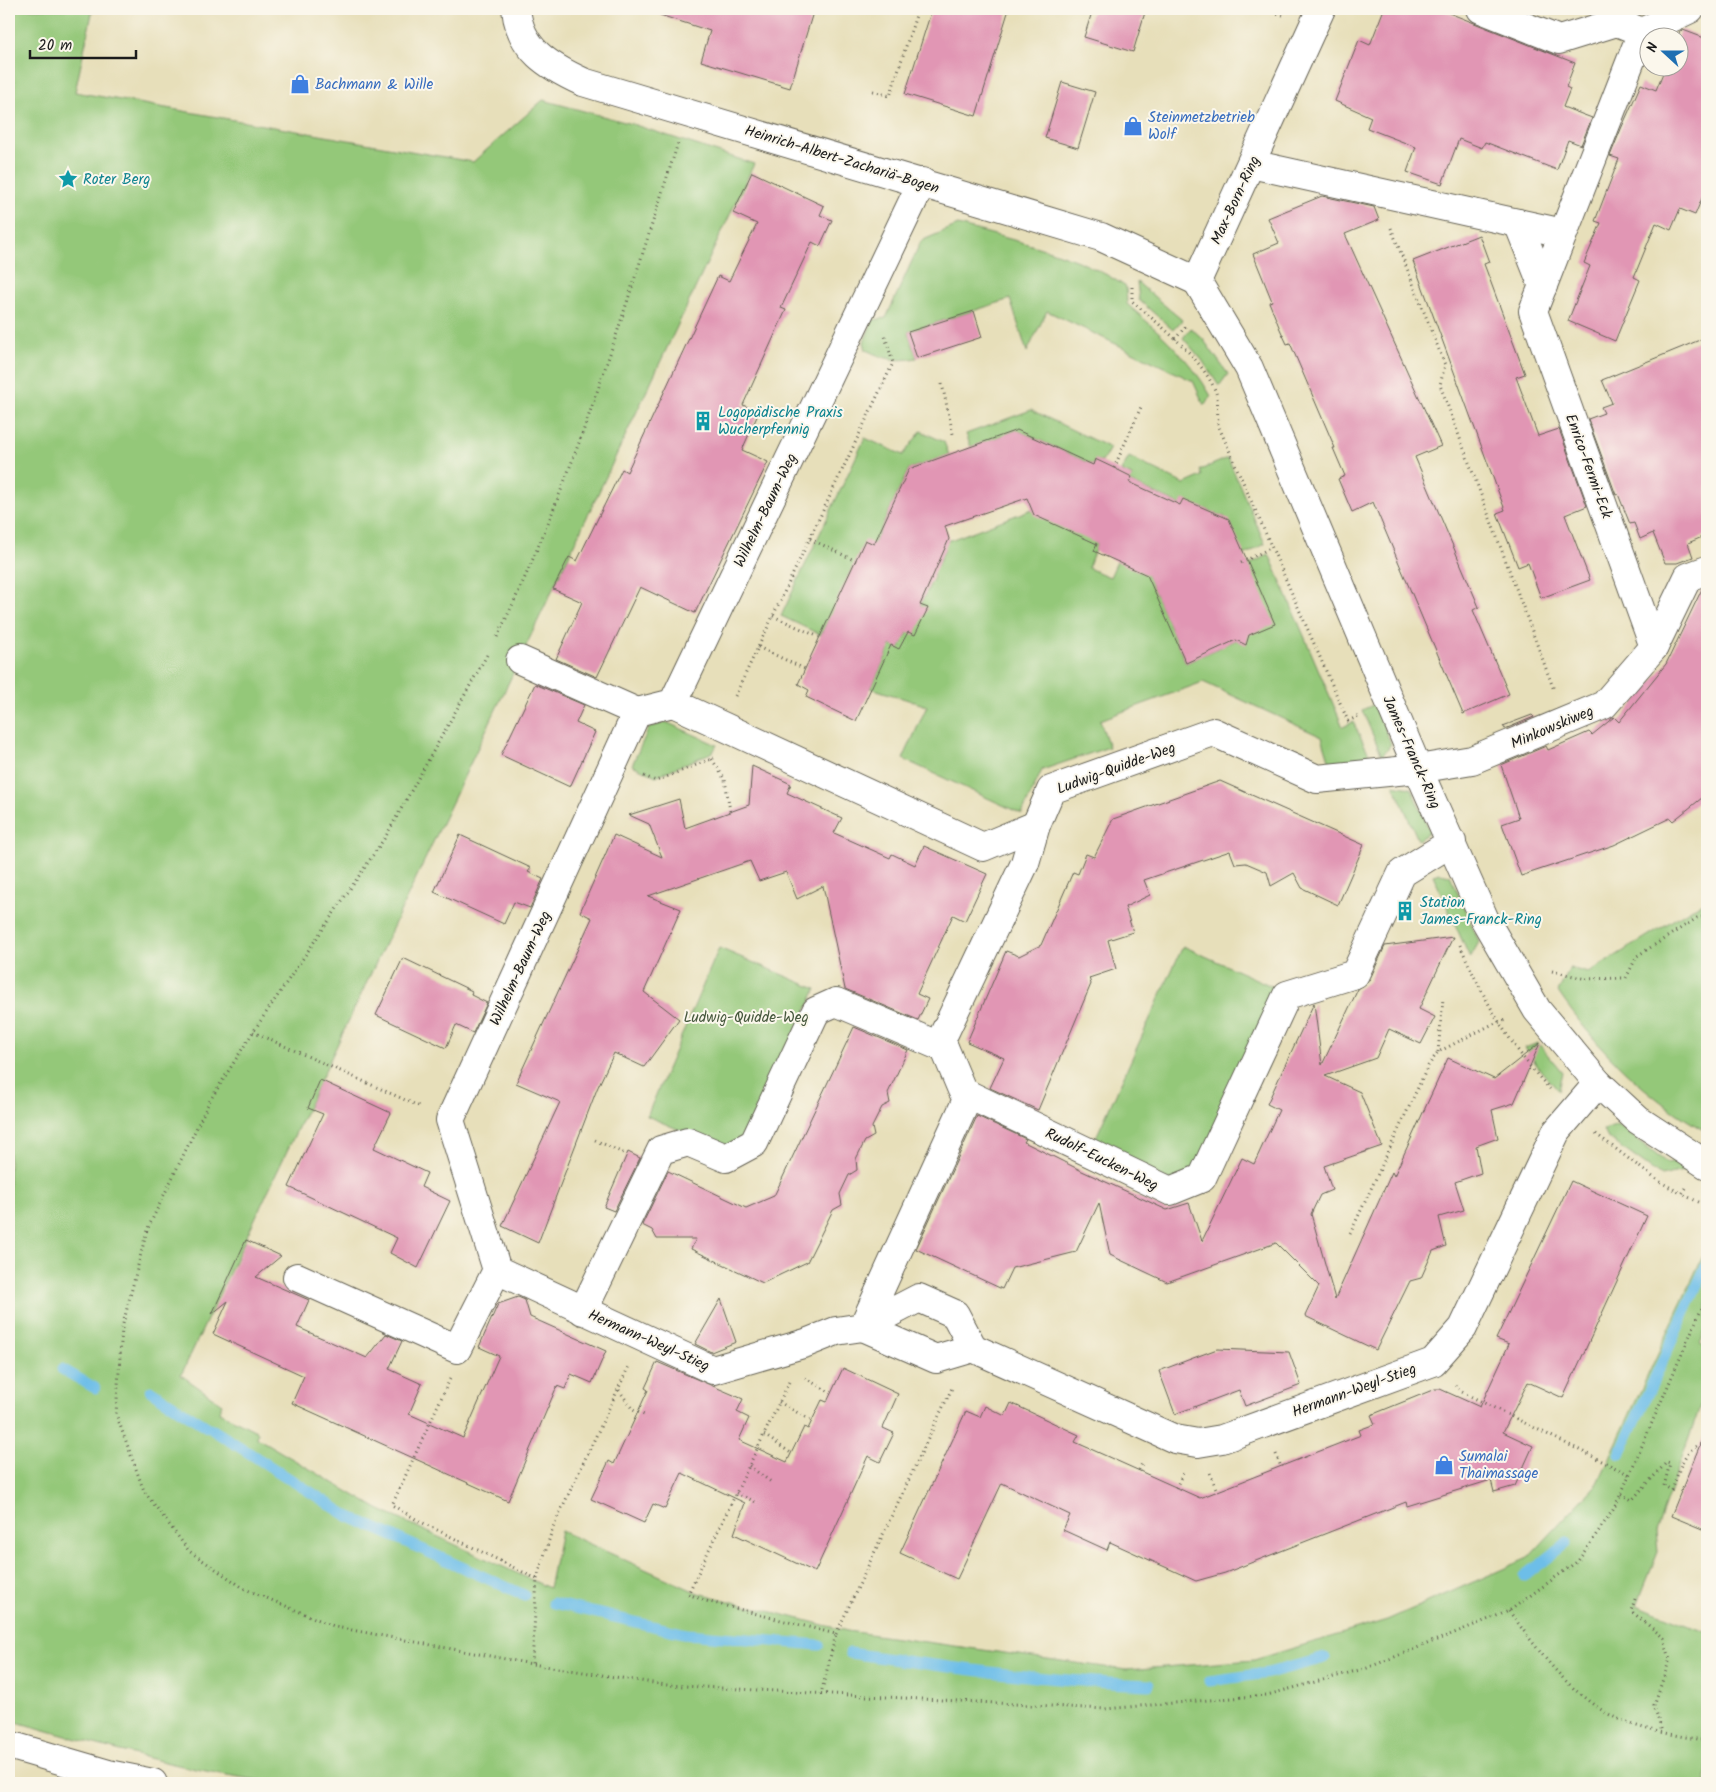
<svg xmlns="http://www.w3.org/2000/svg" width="1716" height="1792" font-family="Kalam,sans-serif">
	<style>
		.green { fill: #94c879; stroke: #58724a }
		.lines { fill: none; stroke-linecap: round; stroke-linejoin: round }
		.stream { stroke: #6dbee8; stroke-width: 11 }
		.building { fill: #e196b4 }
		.minor-casing { stroke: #636053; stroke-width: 30 }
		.tertiary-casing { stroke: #636053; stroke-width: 30 }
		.path { stroke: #636053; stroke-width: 3; stroke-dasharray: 1 4; stroke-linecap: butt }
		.minor { stroke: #fff; stroke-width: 28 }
		.tertiary { stroke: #fff; stroke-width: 28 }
		.labels { text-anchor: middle; stroke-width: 4; stroke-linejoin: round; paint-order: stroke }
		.shop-label { font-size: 15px; fill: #366cbe; stroke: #fbf7ec; text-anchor: start }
		.street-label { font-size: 15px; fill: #1c1c1c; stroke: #fbf7ec }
		.culture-label { font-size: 15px; fill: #0d838f; stroke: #fbf7ec; text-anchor: start }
		.park-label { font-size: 15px; fill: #46583d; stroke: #fbf7ec }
	</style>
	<rect width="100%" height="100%" fill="#fbf7ec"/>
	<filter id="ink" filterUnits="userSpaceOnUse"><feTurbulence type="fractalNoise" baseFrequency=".02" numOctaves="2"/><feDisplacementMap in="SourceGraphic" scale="10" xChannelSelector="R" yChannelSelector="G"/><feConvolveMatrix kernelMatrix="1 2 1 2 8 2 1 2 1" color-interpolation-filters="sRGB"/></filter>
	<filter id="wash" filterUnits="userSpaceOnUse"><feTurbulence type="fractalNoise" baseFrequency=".0096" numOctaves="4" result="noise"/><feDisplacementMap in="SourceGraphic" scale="20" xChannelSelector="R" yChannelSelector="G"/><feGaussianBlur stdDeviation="1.12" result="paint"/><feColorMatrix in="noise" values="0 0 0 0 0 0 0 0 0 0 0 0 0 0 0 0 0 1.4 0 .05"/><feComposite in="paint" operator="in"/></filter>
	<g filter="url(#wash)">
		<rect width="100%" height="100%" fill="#e7dfba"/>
		<g class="green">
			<path d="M9,9H93L75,92L473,162L543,100L632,124L754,164L181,1375L222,1404L219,1412L258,1432L257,1438L378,1509L549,1588L561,1531L698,1593L847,1631L1126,1670L1254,1660L1387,1620L1528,1558L1598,1483L1707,1247V1327L1700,1344L1707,1347V1387L1656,1531L1658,1552L1637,1605L1707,1633V1783H283C189,1773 99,1745 9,1720Z"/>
			<path d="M958,225C1014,241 1078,253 1126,287L1127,304C1159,332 1190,358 1211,396L1204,405L1193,381L1047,311L1027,352L1010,299L908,332L917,358C896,362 884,359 866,350L864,342L873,320L886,318L921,241Z"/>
			<path d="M1137,282L1182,320L1173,330L1139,300Z"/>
			<path d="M1191,328L1203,339L1228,374L1219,386L1202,360L1183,338Z"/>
			<path d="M1031,410L1110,448L1102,462L1095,460L1093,465L1017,430L971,447L966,434Z"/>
			<path d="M921,431L944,442L949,455L909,469L874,544L856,561L848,577L838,620L829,617L821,635L781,616L865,438L903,455Z"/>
			<path d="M1129,457L1184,484L1202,476L1200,470L1228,458L1265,544L1239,558L1225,517L1183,500L1181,505L1129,482L1132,476L1121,471Z"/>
			<path d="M1043,505L1097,544L1088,568L1110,577L1120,555L1143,565L1186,663L1236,640L1246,644L1243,568L1269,554L1343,727L1353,722L1371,758L1330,763L1322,737L1203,682L1100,720L1109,747L1042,770L1022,814L903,759L927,706L871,688L891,645L899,649L908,632L927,608L920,605L934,577L929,562L937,566L945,549L937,545Z"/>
			<path d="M1375,704L1391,744L1382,756L1362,710Z"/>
			<path d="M666,722L717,745L713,752L656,776L632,765L649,728Z"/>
			<path d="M1394,785L1411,788L1430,832L1418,840Z"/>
			<path d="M1440,873L1450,875L1479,942L1470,958L1433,875Z"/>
			<path d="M1707,899V1132C1647,1099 1596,1048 1558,992L1570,968L1588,973Z"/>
			<path d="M1183,946L1278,989L1193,1174L1172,1182L1092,1146Z"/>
			<path d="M719,948L816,989L746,1142L726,1150L647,1116Z"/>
			<path d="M1538,1043L1562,1072L1558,1090L1541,1071L1525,1048Z"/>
			<path d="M1618,1125L1667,1163L1681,1160L1690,1165L1688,1170L1661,1176L1607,1137L1604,1130Z"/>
		</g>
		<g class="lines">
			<g class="stream">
				<path d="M62,1369L95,1388"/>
				<path d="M151,1391L207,1427"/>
				<path d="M213,1430L348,1516L524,1595"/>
				<path d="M1620,1454L1707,1264"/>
				<path d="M1525,1576L1567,1543"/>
				<path d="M553,1603L687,1634L819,1645"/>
				<path d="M850,1653C950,1668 1048,1681 1149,1685"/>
				<path d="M1209,1681L1268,1673L1325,1658"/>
			</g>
		</g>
		<g id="blocks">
			<g class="building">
				<path d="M661,9H814L790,88L701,61L710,31L660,15Z"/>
				<path d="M932,9H1009L976,116L905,94Z"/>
				<path d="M1093,9H1146L1133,52L1084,37Z"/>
				<path d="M1384,9H1439L1575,63L1566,87L1570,89L1563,107L1592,118L1581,145L1568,140L1557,170L1485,142L1482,148L1459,139L1442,184L1407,172L1416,147L1367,128L1371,117L1335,101L1359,40L1370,45Z"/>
				<path d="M1683,30L1707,39V186L1695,215L1680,209L1671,230L1656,223L1634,277L1640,280L1615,341L1568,321L1590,266L1584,263L1601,223L1595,221L1619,159L1610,156L1621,129L1641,84L1656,90L1665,68H1678L1677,38L1680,31Z"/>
				<path d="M1062,82L1095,92L1078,148L1045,138Z"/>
				<path d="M752,172L824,206L820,215L832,220L820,246L812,242L781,308L786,310L743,405L759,412L742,450L768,462L695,613L640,587L597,677L556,659L582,602L553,589L569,557L577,561L622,469L627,472L718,276L729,281L757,224L733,213Z"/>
				<path d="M1322,196L1374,207L1379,220L1345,234L1441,446L1415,457L1479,607L1473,610L1509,694L1463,714L1373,502L1352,512L1338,479L1345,476L1333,448H1335L1290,343L1287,344L1280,329L1269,302L1272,301L1253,254L1279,243L1268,218Z"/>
				<path d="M1479,235L1489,262L1484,264L1525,374L1516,377L1538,436L1559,429L1587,506L1565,515L1590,580L1541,598L1528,563L1518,567L1497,513L1505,510L1413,261Z"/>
				<path d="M974,311L982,337L917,358L908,332Z"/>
				<path d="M1707,337V535L1688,543L1693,557L1677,563H1665L1653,533L1640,539L1634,523L1630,524L1618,494L1616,495L1588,419L1604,413L1601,407L1612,403L1602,380Z"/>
				<path d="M1017,430L1093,465L1095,459L1114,468L1132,477L1129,482L1180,505L1183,499L1229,519L1275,624L1249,635L1246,645L1236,640L1186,663L1147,575L1094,551L1097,544L1034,515L1027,498L945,526L949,539L920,605L928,608L915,635L908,632L899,649L891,645L856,721L806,697L809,690L798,684L865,540L874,544L909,469Z"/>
				<path d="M1707,587V794L1673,821L1670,818L1614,845L1521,876L1502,824L1519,818L1501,765L1546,746L1548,750L1589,732L1592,735L1614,717L1619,722L1666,664L1702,589Z"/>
				<path d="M535,684L584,705L576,723L595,732L570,787L501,755Z"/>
				<path d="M1532,715L1534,717L1505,729L1503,726Z"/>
				<path d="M752,766L791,784L787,793L842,818L834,833L890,858L892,854L915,865L924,846L987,874L965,921L953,915L917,994L928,999L918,1020L845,989L823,886L797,899L786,872L759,881L750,861L648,896L681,909L644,992L679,1019L644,1067L614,1053L597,1089L538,1243L502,1226L560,1102L516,1083L592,918L580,912L614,835L662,857L649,824L629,815L679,799L685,828L749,805Z"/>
				<path d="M1220,781L1364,845L1338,905L1302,888L1294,873L1271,886L1267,872L1246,863L1235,864L1230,851L1144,880L1150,895L1125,907L1133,932L1108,940L1116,969L1089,978L1091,984L1038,1110L990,1088L1004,1058L967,1042L1006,951L1019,956L1041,945L1073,872L1078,874L1086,854L1094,857L1113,819Z"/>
				<path d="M460,835L531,868L528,872L543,879L530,908L514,902L504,924L434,892Z"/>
				<path d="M1453,937L1419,1009L1435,1017L1421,1044L1389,1029L1376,1058L1325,1076L1360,1092L1382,1146L1324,1166L1332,1190L1320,1195L1311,1214L1335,1299L1392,1172L1394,1176L1448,1058L1494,1079L1540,1043L1514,1103L1492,1110L1498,1138L1476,1146L1481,1173L1455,1182L1464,1210L1439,1217L1446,1246L1433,1251L1421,1278L1410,1281L1376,1350L1305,1316L1319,1286L1276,1243L1167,1282L1110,1255L1099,1203L1076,1252L1012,1268L1002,1289L916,1249L977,1116L1026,1139L1024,1142L1082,1171L1167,1210L1189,1203L1202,1241L1242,1158L1254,1164L1279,1110L1267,1104L1314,1003L1322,1065L1358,989L1369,981L1385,946Z"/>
				<path d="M403,958L472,991L471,995L487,1003L473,1033L456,1025L446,1048L376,1015Z"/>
				<path d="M854,1027L908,1050L888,1093L890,1103L882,1107L872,1127L874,1136L865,1141L856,1159L857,1170L849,1175L840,1194L842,1205L833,1210L807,1262L763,1283L691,1249L696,1239H657L652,1230L642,1225L668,1171L746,1208L774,1196Z"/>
				<path d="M320,1080L391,1113L374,1148L427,1173L421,1187L450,1201L418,1268L390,1253L397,1238L289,1187L323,1114L308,1108Z"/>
				<path d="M628,1152L640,1158L614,1211L604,1207Z"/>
				<path d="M1571,1181L1647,1216L1563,1398L1528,1382L1503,1432L1533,1446L1515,1486L1494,1492L1491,1480L1407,1506L1406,1502L1225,1573L1196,1581L1110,1542L1107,1550L1063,1530L1070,1515L1002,1483L957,1579L900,1553L966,1411L980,1417L985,1406L1005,1416L1011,1403L1079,1435L1075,1442L1200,1498L1361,1435L1359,1430L1375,1424L1371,1415L1435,1389H1440L1480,1407L1509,1344L1496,1339Z"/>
				<path d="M246,1240L281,1256L256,1277L309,1300L297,1327L367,1358L386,1334L402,1341L389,1369L422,1384L409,1414L463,1438L499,1356L479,1347L498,1304L518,1297L525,1300L530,1317L606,1351L592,1383L571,1374L565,1389L557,1386L508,1501L292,1403L304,1376L213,1334L228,1301L212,1314Z"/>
				<path d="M721,1299L736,1342L711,1352L695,1344Z"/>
				<path d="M1217,1349L1289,1352L1301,1385L1245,1406L1239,1390L1175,1414L1159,1371Z"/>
				<path d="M657,1362L743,1399L737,1412L749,1418L739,1440L787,1462L804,1427L808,1429L822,1400L827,1402L843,1368L898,1394L883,1428L894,1433L880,1462L868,1456L815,1572L734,1534L745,1503L682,1473L665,1509L653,1504L644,1523L591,1499L609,1461L614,1464L648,1390L645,1388Z"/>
				<path d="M1706,1430H1707V1531L1671,1516Z"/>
			</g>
		</g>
	</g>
	<g filter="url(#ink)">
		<use href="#blocks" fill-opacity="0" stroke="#636053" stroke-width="1"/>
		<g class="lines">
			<defs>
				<g id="minor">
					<path d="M516,9C520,49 548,66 583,82L1101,237L1197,281"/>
					<path d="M1481,9L1559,40L1617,22L1642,32L1690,9"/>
					<path d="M1642,32L1533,311L1654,647"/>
					<path d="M1251,164L1563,233"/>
					<path d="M922,182L673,703L637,712L450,1120L497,1270L713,1370L806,1343L836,1331L863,1327L969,1095L1170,1191L1202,1178L1287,995L1355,974L1402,873L1452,842"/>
					<path d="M1518,223L1543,286"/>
					<path d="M1197,281L1249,368L1418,769L1485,920L1537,1010L1598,1083L1638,1120L1707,1165"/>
					<path d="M1197,281L1321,9"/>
					<path d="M520,660L637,712"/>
					<path d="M673,703L983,847L1036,825"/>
					<path d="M969,1095L962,1090L941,1040L1025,863L1036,825L1051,790L1213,732L1317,779L1418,769L1472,760L1604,705L1654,647L1688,577L1707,570"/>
					<path d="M297,1277L457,1349L497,1270"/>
					<path d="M583,1311L661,1150L688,1142L726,1158L754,1143L816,1011L836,1002L944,1048"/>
					<path d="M973,1348L955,1314L919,1298L863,1327L936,1359L973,1348L1175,1439L1198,1443L1222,1439L1433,1362L1463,1328L1556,1132L1598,1083"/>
				</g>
				<path id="tertiary" d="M9,1745L108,1774L153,1783"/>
			</defs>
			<use href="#minor" class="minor-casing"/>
			<use href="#tertiary" class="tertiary-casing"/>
			<g class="path">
				<path d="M1263,9L1283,15"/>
				<path d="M873,91L890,96L918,9"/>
				<path d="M1391,228L1445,365L1440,385L1554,690"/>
				<path d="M1132,287V301C1160,326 1199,354 1215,390C1219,399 1217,414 1218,425L1348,721L1359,716V717"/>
				<path d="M1175,339L1186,326"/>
				<path d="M942,384L953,434"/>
				<path d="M1114,468L1141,407"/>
				<path d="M810,539L856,561"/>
				<path d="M1241,563L1272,547"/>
				<path d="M773,616L819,637"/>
				<path d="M497,637C575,479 624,310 678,143"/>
				<path d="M758,647L805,669"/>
				<path d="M487,655L386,836L253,1032L209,1102L147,1230L122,1328L116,1414L144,1491L189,1551L245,1589L336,1627L532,1664L666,1685L1105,1709L1267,1695L1367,1668L1509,1611L1578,1561L1613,1510L1621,1494L1707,1296"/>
				<path d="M735,696L893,363L885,336"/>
				<path d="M712,759L725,780L730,811"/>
				<path d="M644,776L656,781L714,758"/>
				<path d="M1460,945C1483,998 1510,1047 1550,1089"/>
				<path d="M1552,971L1586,979L1626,978L1637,956L1697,918L1707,916"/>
				<path d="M253,1032L421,1107"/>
				<path d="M1438,1052L1443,999"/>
				<path d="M1596,1134L1657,1180L1682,1194"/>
				<path d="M595,1140L623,1153"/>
				<path d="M1686,1188L1682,1194L1707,1206"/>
				<path d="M1350,1234L1428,1066L1438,1052L1493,1024L1506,1020"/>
				<path d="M805,1378L831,1393"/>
				<path d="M450,1379L392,1505L419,1521L537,1579L532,1664"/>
				<path d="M789,1382L688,1594L706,1601L836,1634L821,1694"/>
				<path d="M1455,1385L1462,1392L1630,1475"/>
				<path d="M619,1390L633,1410L644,1415"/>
				<path d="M779,1402L812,1421"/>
				<path d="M764,1435L791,1453"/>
				<path d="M1276,1454L1281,1467"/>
				<path d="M749,1466L771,1482"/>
				<path d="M1139,1470L1143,1461"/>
				<path d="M1210,1473L1217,1491"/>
				<path d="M1176,1488L1183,1473"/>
				<path d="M736,1493L758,1503"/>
				<path d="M1621,1494L1632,1500L1667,1462L1670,1463L1664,1486L1672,1490C1679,1472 1684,1443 1707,1444"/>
				<path d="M537,1579L553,1527L629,1366"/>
				<path d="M1635,1599L1631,1611L1664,1638L1670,1659L1654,1705L1662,1732"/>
				<path d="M1509,1611C1538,1650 1569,1694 1614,1717C1643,1731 1676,1735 1707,1741"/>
				<path d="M836,1634L952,1388"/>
			</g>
			<use href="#minor" class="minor"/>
			<use href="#tertiary" class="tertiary"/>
		</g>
	</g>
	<defs>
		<symbol id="shop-bare" viewBox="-9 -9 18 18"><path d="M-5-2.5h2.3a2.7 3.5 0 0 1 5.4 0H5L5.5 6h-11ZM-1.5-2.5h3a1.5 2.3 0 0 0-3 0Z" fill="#3f7fe0" stroke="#fbf7ec" stroke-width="2.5" paint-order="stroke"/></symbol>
		<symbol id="sight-bare" viewBox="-9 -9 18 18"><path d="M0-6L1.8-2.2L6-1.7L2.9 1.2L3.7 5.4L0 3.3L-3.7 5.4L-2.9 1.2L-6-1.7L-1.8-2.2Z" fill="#0f9aa8" stroke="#fbf7ec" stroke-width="2.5" paint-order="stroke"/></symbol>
		<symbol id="building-bare" viewBox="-9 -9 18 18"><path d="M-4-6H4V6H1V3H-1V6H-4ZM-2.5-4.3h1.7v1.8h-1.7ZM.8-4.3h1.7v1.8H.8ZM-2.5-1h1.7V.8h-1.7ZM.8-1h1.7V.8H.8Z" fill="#0f9aa8" stroke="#fbf7ec" stroke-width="2.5" paint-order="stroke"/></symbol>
	</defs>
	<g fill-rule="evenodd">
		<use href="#shop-bare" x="286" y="70" width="28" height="28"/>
		<use href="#shop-bare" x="1119" y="112" width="28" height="28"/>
		<use href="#sight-bare" x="54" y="165" width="28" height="28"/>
		<use href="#building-bare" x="689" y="407" width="28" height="28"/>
		<use href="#building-bare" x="1391" y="897" width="28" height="28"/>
		<use href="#shop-bare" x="1430" y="1451" width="28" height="28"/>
	</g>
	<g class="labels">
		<g class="shop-label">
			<text x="315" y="89">Bachmann &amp; Wille</text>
			<text x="1148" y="122">Steinmetzbetrieb<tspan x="1148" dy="17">Wolf</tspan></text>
			<text x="1459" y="1461">Sumalai<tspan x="1459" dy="17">Thaimassage</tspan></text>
		</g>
		<g class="street-label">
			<text transform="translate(842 159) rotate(17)" y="5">Heinrich-Albert-Zachariä-Bogen</text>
			<text transform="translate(1235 200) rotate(-65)" y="5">Max-Born-Ring</text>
			<text transform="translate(1589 466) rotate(70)" y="5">Enrico-Fermi-Eck</text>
			<text transform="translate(765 510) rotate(-64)" y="5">Wilhelm-Baum-Weg</text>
			<text transform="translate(1552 727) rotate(-23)" y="5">Minkowskiweg</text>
			<text transform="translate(1412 752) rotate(66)" y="5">James-Franck-Ring</text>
			<text transform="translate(1116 768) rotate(-20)" y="5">Ludwig-Quidde-Weg</text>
			<text transform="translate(520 968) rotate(-65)" y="5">Wilhelm-Baum-Weg</text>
			<text transform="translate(1102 1159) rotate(26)" y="5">Rudolf-Eucken-Weg</text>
			<text transform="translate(649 1340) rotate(24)" y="5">Hermann-Weyl-Stieg</text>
			<text transform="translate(1354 1390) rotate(-20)" y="5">Hermann-Weyl-Stieg</text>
		</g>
		<g class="culture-label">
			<text x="83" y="184">Roter Berg</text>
			<text x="718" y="417">Logopädische Praxis<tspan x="718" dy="17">Wucherpfennig</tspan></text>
			<text x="1420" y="907">Station<tspan x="1420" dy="17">James-Franck-Ring</tspan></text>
		</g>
		<g class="park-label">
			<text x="746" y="1022">Ludwig-Quidde-Weg</text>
		</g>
	</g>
	<rect width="1716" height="1792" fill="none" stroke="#fbf7ec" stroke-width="30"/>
	<g transform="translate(1664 52) rotate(291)"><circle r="24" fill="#fbf7ec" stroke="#a29f99"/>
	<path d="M0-4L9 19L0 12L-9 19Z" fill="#1f6fb2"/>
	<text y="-8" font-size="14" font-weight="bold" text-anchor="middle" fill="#1c1c1c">N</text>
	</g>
	<path d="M30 50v8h106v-8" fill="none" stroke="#1c1c1c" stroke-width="2.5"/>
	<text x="38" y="50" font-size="15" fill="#1c1c1c" stroke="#fbf7ec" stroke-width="4" paint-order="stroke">20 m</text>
</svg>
